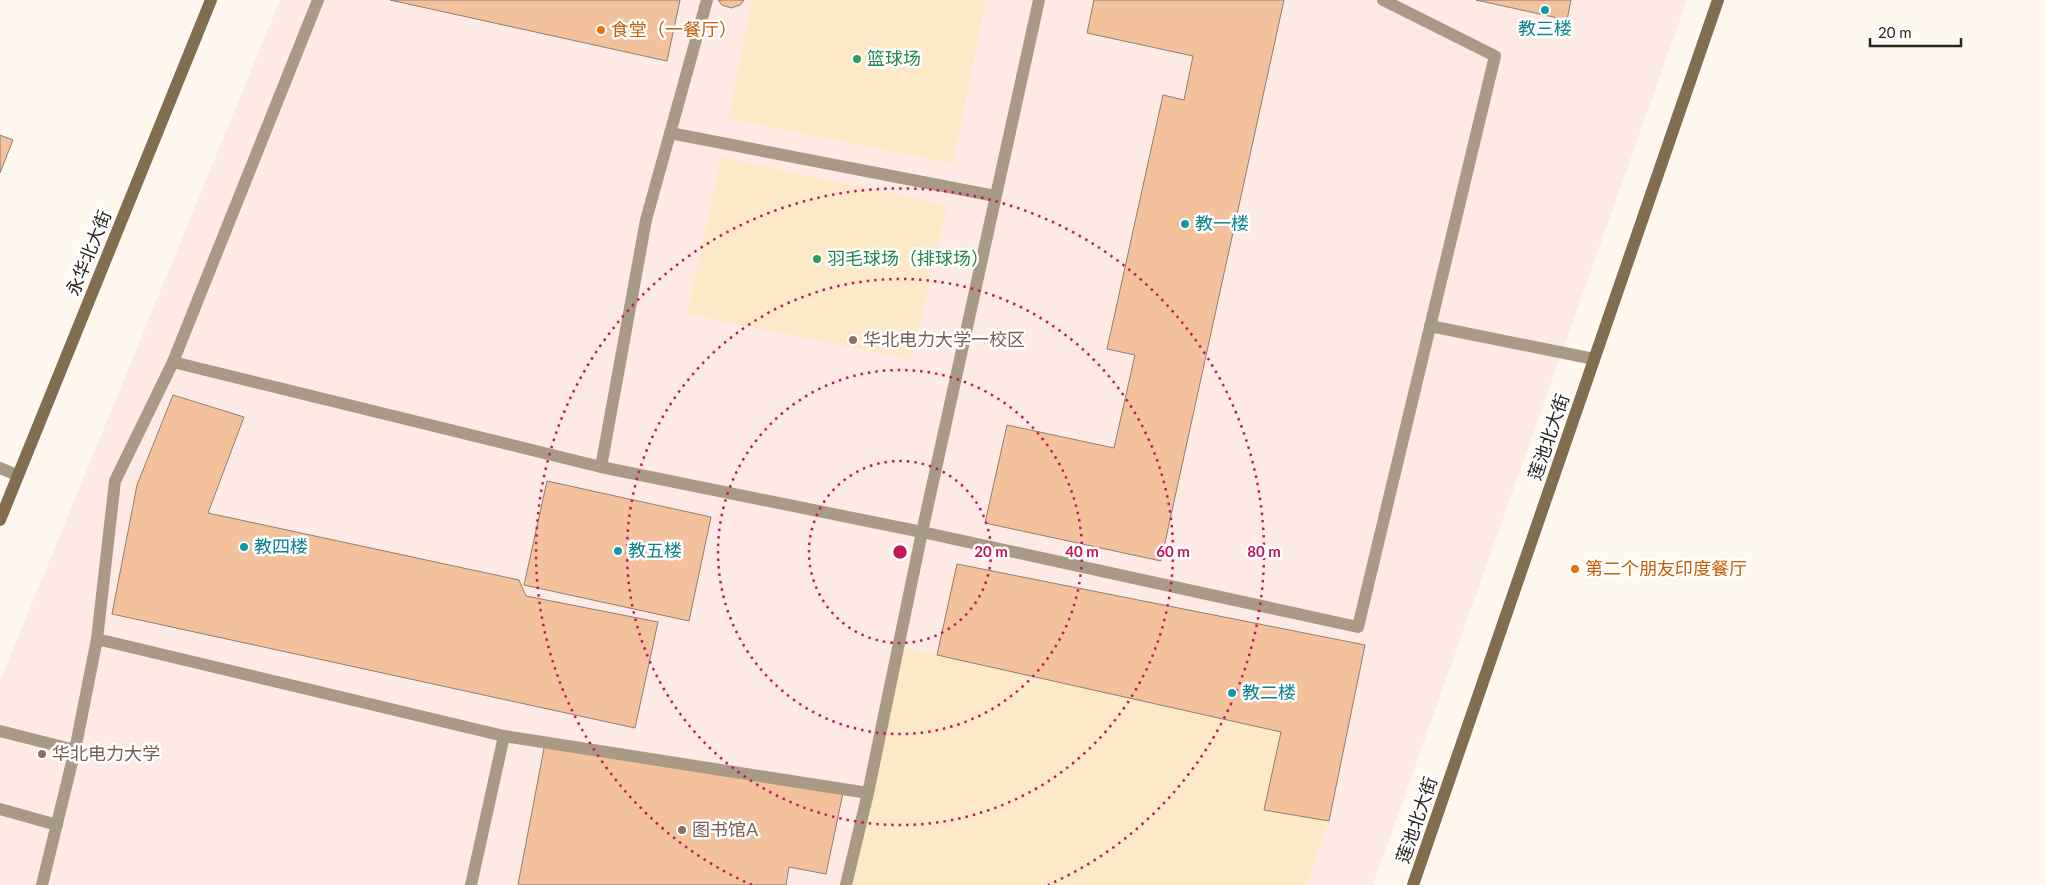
<svg xmlns="http://www.w3.org/2000/svg" width="2045" height="885" font-family="Lato,'Noto Sans SC',sans-serif">
	<style>
		.education { fill: #feeae4 }
		.green { fill: #fde9c8 }
		.building { fill: #f3c19c; stroke: #8c7f75 }
		.lines { fill: none; stroke-linecap: round; stroke-linejoin: round }
		.street { stroke: #a99a85; stroke-width: 12 }
		.secondary { stroke: #826d4f; stroke-width: 12 }
		.ring { fill: none; stroke: #c2185b; stroke-width: 2.5; stroke-dasharray: 2.5 5 }
		.culture-dot { fill: #0f9aa8; stroke: #fff; stroke-width: 2 }
		.food-dot { fill: #e8710a; stroke: #fff; stroke-width: 2 }
		.leisure-dot { fill: #2e9e5b; stroke: #fff; stroke-width: 2 }
		.education-dot { fill: #8d6e63; stroke: #fff; stroke-width: 2 }
		.labels { text-anchor: middle; stroke-width: 5; stroke-linejoin: round; paint-order: stroke }
		.culture-label { font-size: 18px; fill: #0d838f; stroke: #fff; text-anchor: start }
		.food-label { font-size: 18px; fill: #c56008; stroke: #fff; text-anchor: start }
		.leisure-label { font-size: 18px; fill: #27864d; stroke: #fff; text-anchor: start }
		.street-label { font-size: 18px; fill: #282520; stroke: #fff }
		.education-label { font-size: 18px; fill: #785e54; stroke: #fff; text-anchor: start }
		.centre { fill: #c2185b; stroke: #fff; stroke-width: 2.5 }
		.ring-label { font-size: 15px; text-anchor: middle; font-weight: bold; fill: #c2185b; stroke: #fff; stroke-width: 5; stroke-linejoin: round; paint-order: stroke }
	</style>
	<rect width="100%" height="100%" fill="#fef8ef"/>
	<path class="education" d="M280,0H1687L1373,885H0V681Z"/>
	<g class="green">
		<path d="M752,0H986L953,164L728,119Z"/>
		<path d="M721,157L947,205L912,360L687,314Z"/>
		<path d="M896,646L1281,732L1264,810L1329,821L1307,885H840Z"/>
	</g>
	<g class="building">
		<path d="M390,0H680L667,61Z"/>
		<path d="M744,0L740,5L731,8L722,5L718,0Z"/>
		<path d="M1094,0H1284L1161,561L985,523L1007,425L1114,448L1135,355L1107,349L1163,95L1184,100L1193,56L1087,33Z"/>
		<path d="M1476,0H1571L1567,20Z"/>
		<path d="M0,135L13,140L0,173Z"/>
		<path d="M173,395L244,417L208,513L519,580L526,596L658,622L635,728L112,614L137,485Z"/>
		<path d="M547,481L711,517L689,621L524,585Z"/>
		<path d="M957,564L1365,645L1329,821L1264,810L1281,732L937,655Z"/>
		<path d="M545,743L843,793L826,874L789,867L786,885H518Z"/>
	</g>
	<g class="lines">
		<g class="street">
			<path d="M1039,0L922,532L1358,627L1495,56L1383,0"/>
			<path d="M670,133L995,196"/>
			<path d="M1430,326L1594,359"/>
			<path d="M173,362L601,467L646,220L707,0"/>
			<path d="M0,468L17,475"/>
			<path d="M97,639L115,481L173,362L318,0"/>
			<path d="M0,731L75,750"/>
			<path d="M504,736L868,793L922,532L601,467"/>
			<path d="M0,809L57,825"/>
			<path d="M42,885L75,750L97,639L504,736L471,885"/>
			<path d="M846,885L868,793"/>
		</g>
		<g class="secondary">
			<path d="M0,520L211,0"/>
			<path d="M1413,885L1718,0"/>
		</g>
	</g>
	<g class="ring">
		<circle cx="900" cy="552" r="91"/>
		<circle cx="900" cy="552" r="182"/>
		<circle cx="900" cy="552" r="273"/>
		<path d="M752 885A364 364 0 1 1 1048 885"/>
	</g>
	<g class="culture-dot">
		<circle cx="1545" cy="10" r="5"/>
		<circle cx="1185" cy="224" r="5"/>
		<circle cx="244" cy="547" r="5"/>
		<circle cx="618" cy="551" r="5"/>
		<circle cx="1232" cy="693" r="5"/>
	</g>
	<g class="food-dot">
		<circle cx="601" cy="30" r="5"/>
		<circle cx="1575" cy="569" r="5"/>
	</g>
	<g class="leisure-dot">
		<circle cx="857" cy="59" r="5"/>
		<circle cx="817" cy="259" r="5"/>
	</g>
	<g class="education-dot">
		<circle cx="853" cy="340" r="5"/>
		<circle cx="42" cy="754" r="5"/>
		<circle cx="682" cy="830" r="5"/>
	</g>
	<g class="labels">
		<g class="culture-label">
			<text x="1545" y="35" text-anchor="middle">教三楼</text>
			<text x="1195" y="230">教一楼</text>
			<text x="254" y="553">教四楼</text>
			<text x="628" y="557">教五楼</text>
			<text x="1242" y="699">教二楼</text>
		</g>
		<g class="food-label">
			<text x="611" y="36">食堂（一餐厅）</text>
			<text x="1585" y="575">第二个朋友印度餐厅</text>
		</g>
		<g class="leisure-label">
			<text x="867" y="65">篮球场</text>
			<text x="827" y="265">羽毛球场（排球场）</text>
		</g>
		<g class="street-label">
			<text transform="translate(89 253) rotate(-68)" y="6">永华北大街</text>
			<text transform="translate(1549 437) rotate(-71)" y="6">莲池北大街</text>
			<text transform="translate(1417 820) rotate(-71)" y="6">莲池北大街</text>
		</g>
		<g class="education-label">
			<text x="863" y="346">华北电力大学一校区</text>
			<text x="52" y="760">华北电力大学</text>
			<text x="692" y="836">图书馆A</text>
		</g>
	</g>
	<circle cx="900" cy="552" r="8" class="centre"/>
	<g class="ring-label">
		<text x="991" y="557">20 m</text>
		<text x="1082" y="557">40 m</text>
		<text x="1173" y="557">60 m</text>
		<text x="1264" y="557">80 m</text>
	</g>
	<path d="M1870 38v8h91v-8" fill="none" stroke="#282520" stroke-width="2.5"/>
	<text x="1878" y="38" font-size="15" fill="#282520" stroke="#ffffff" stroke-width="4" paint-order="stroke">20 m</text>
</svg>
